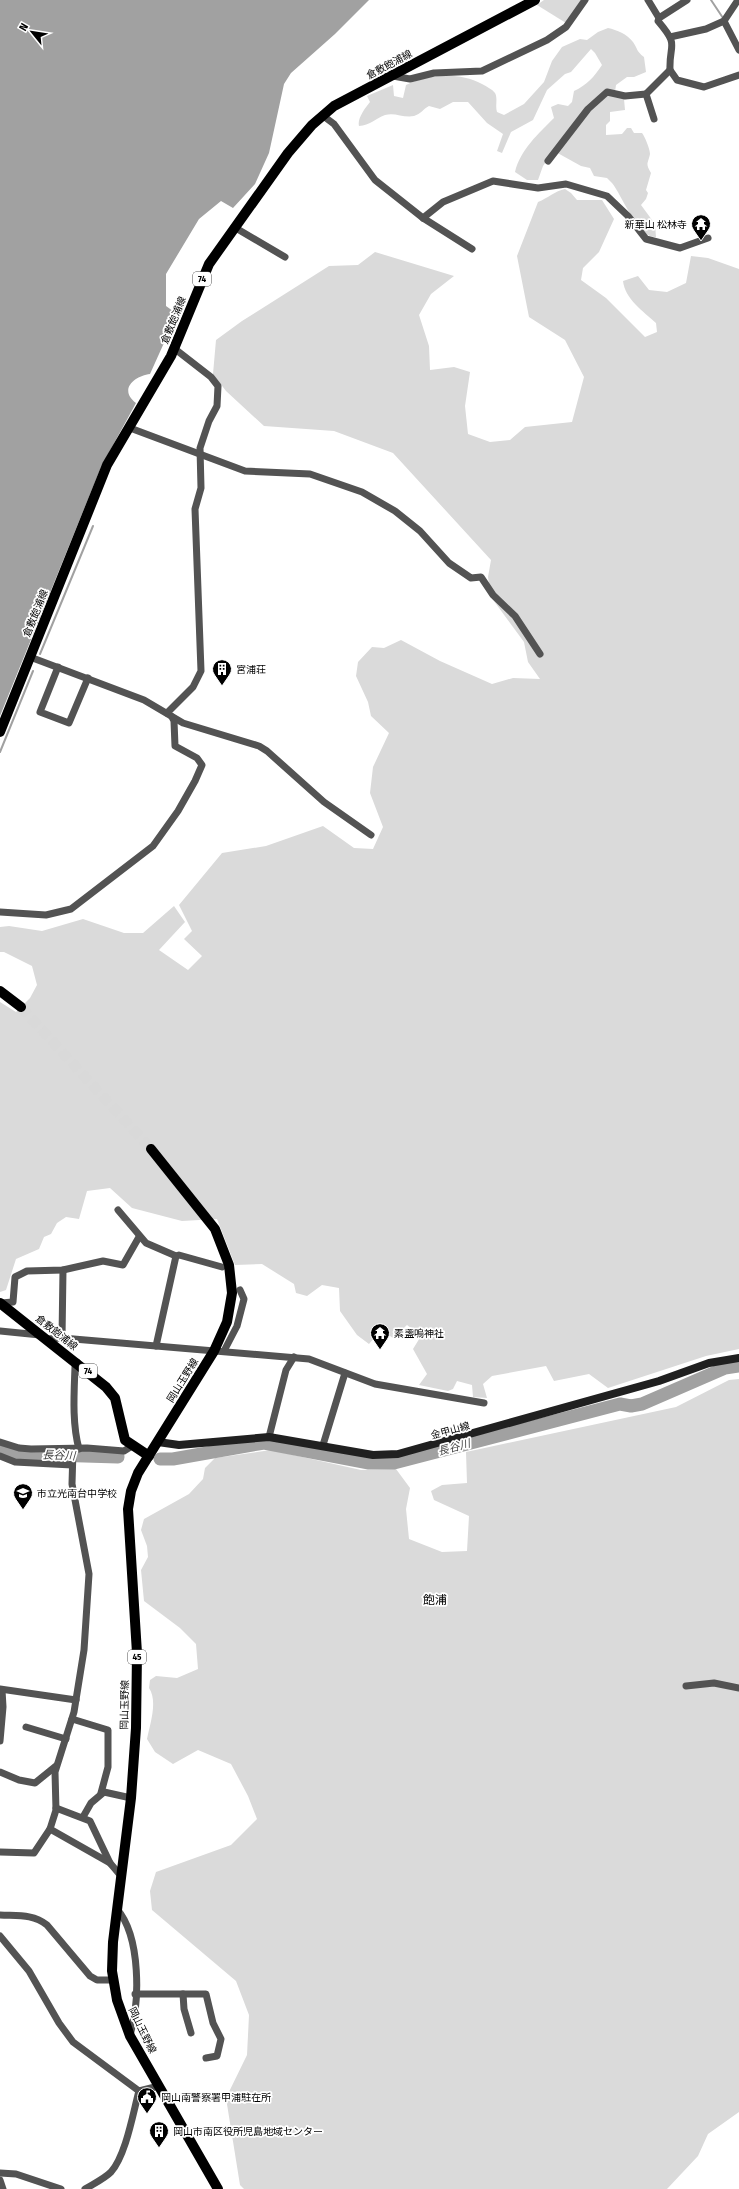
<svg xmlns="http://www.w3.org/2000/svg" width="739" height="2189" font-family="'Fira Sans Condensed','Noto Sans JP',sans-serif">
	<style>
		.green { fill: #dadada }
		.water { fill: #a1a1a1 }
		.lines { fill: none; stroke-linecap: round; stroke-linejoin: round }
		.stream { stroke: #a1a1a1; stroke-width: 2 }
		.river { stroke: #a1a1a1; stroke-width: 13 }
		.primary-tunnel { stroke: #d9d9d9; stroke-width: 10; stroke-dasharray: 10 5; stroke-linecap: butt }
		.minor { stroke: #535353; stroke-width: 7 }
		.secondary { stroke: #202020; stroke-width: 8 }
		.primary { stroke: #000; stroke-width: 10 }
		.labels { text-anchor: middle; stroke-width: 3.5; stroke-linejoin: round; paint-order: stroke }
		.shield { fill: #fff; stroke: #4c4c4c; stroke-width: 1 }
		.shield-label { font-size: 9px; font-weight: bold; fill: #000 }
		.street-label { font-size: 10px; fill: #000; stroke: #fff }
		.poi-label { font-size: 10px; fill: #000; stroke: #fff; text-anchor: start }
		.water-label { font-size: 11px; font-style: italic; fill: #424242; stroke: #fff }
		.quarter-label { font-size: 12px; fill: #000; stroke: #fff }
	</style>
	<rect width="100%" height="100%" fill="#fff"/>
	<g class="green">
		<path d="M544,0H582L566,23L537,5Z"/>
		<path d="M608,28C617,30 627,34 633,42C638,49 636,51 644,57L646,72L634,77H627L616,85L615,92L624,99L625,110L610,112V121L606,125V135L622,134L627,128H631L634,133H642C645,137 650,149 650,154C648,164 645,163 651,173L646,190L648,193L646,199L641,205L655,224L656,237C638,239 622,195 612,183L607,178L594,176L590,168L581,166L554,151L543,166L538,180H527L515,172C520,150 539,133 554,118L551,107L558,104L568,106L572,102L574,91C587,85 594,77 602,65L595,53L591,49L571,72L565,74L547,90L533,120L511,132L502,153L497,151L503,134L487,123L468,102H453L440,109L429,106C423,109 421,114 414,116C403,118 395,112 385,115C375,119 370,125 359,126C357,119 365,108 370,102L367,96L393,85L394,96L403,98L406,85C430,74 459,72 482,84C487,87 492,89 495,93C498,98 495,106 497,112L504,115L524,104L544,82L552,61L562,47L580,39L587,40L598,32Z"/>
		<path d="M565,189L571,193L577,200H602L614,219L599,252L583,268L581,280L606,298L645,337L657,332L656,323C643,311 625,299 623,281L638,276L649,290L667,292L686,283L691,256L708,258L739,269V1349L706,1356L608,1388L589,1374L554,1381L546,1366L492,1376L483,1384L487,1398L473,1397L472,1385L457,1381L453,1389L448,1391L419,1385L427,1374L413,1349L421,1336L407,1325L393,1338L381,1330L369,1344L357,1335L340,1311L339,1288L322,1285L307,1296L296,1293L294,1284L262,1264L235,1265L217,1219L182,1221L132,1208L110,1188L87,1191L79,1219L66,1217L57,1223L51,1234L44,1237L39,1249L16,1259L6,1290L0,1292V1002L16,1012L30,998L37,985L32,966L4,952H0V927L9,926L42,931L83,919L124,933H143L174,906L185,922L159,950L188,970L202,956L184,939L192,931L179,905L222,853L266,846L323,826L354,848L373,849L383,827L370,793L373,767L389,733L371,716L368,702L356,676L358,662L372,647L384,648L401,640L440,661L492,684L513,678L540,679L528,662L524,642L491,597L488,577L491,560L393,453L334,431L264,426L226,391L213,374L216,340L242,321L329,266L358,265L375,252L454,276L431,294L419,315L429,346L430,370L454,367L470,372L465,406L468,434L490,442L510,440L525,427L572,422L584,377L565,340L529,317L517,256L538,202C548,198 555,191 565,189Z"/>
		<path d="M739,1379V2112L708,2134L698,2156L667,2189H244L240,2185L226,2098L247,2055L249,2015L236,1981L152,1910L150,1891L156,1872L231,1845L257,1819L248,1796L231,1764L198,1750L173,1764L155,1752L147,1739C150,1724 158,1701 149,1688L150,1680L156,1676L177,1678L198,1669L196,1644L180,1628L144,1601L141,1570L148,1557L147,1546L141,1530L144,1519L189,1494L203,1479L205,1468L215,1458L271,1450L361,1470L396,1469L410,1488L406,1509L409,1539L442,1552L467,1551L469,1516L434,1500L431,1491L442,1485L467,1483L466,1452L676,1407L729,1380Z"/>
	</g>
	<path class="water" d="M0,0H369L335,34L291,73L284,84L269,153L255,184L233,208L221,201L199,219L166,274V306L177,314L150,374C135,376 118,389 136,403L101,467L0,716Z"/>
	<g class="lines">
		<g class="stream">
			<path d="M711,0L723,18"/>
			<path d="M40,654L93,526"/>
			<path d="M0,752L33,671"/>
		</g>
		<g class="river">
			<path d="M0,1448L18,1454L118,1457"/>
			<path d="M160,1459H173L264,1443L369,1463H394L620,1404L631,1406L642,1404L725,1368L739,1366"/>
		</g>
		<path class="primary-tunnel" d="M21,1007L151,1149"/>
		<g class="minor">
			<path d="M648,0L659,18L658,21C680,47 669,42 670,70L677,80L704,87L739,75"/>
			<path d="M659,18L687,0"/>
			<path d="M724,21L739,50"/>
			<path d="M670,37L706,29L724,21L738,0"/>
			<path d="M393,76L410,79L434,73L482,71L547,40L566,27L585,0"/>
			<path d="M322,115L334,124L375,180L423,218L472,249"/>
			<path d="M654,119L646,94L670,70"/>
			<path d="M548,161L588,109L607,92L625,96L646,94"/>
			<path d="M423,218L443,202L493,181L538,188L566,184L607,196L628,216L646,239L680,248L708,238"/>
			<path d="M234,227L285,257"/>
			<path d="M130,428L245,471L310,474L362,492L395,511L420,531L449,563L471,578L481,577L493,595L515,616L540,654"/>
			<path d="M30,657L144,700L183,723L259,746L267,751L324,802L371,835"/>
			<path d="M58,667L40,712L69,723L88,678"/>
			<path d="M167,713L193,687L201,671L195,509L201,488L200,448L209,421L217,406L218,386L211,377L175,349"/>
			<path d="M0,912L46,915L71,909L153,846L178,811L195,781L202,765L197,758L175,746L174,721L172,717"/>
			<path d="M118,1210L146,1243L176,1256"/>
			<path d="M1,1303L13,1302L15,1277L27,1271L63,1270L103,1261L123,1265L139,1237"/>
			<path d="M0,1331L40,1335"/>
			<path d="M62,1338L63,1270"/>
			<path d="M47,1339L62,1338L309,1359L375,1384L484,1403"/>
			<path d="M156,1346L176,1256L179,1255L222,1267"/>
			<path d="M224,1351L237,1326L244,1299L240,1290"/>
			<path d="M77,1362L75,1367C74,1394 72,1423 79,1449"/>
			<path d="M269,1437L286,1370L294,1357"/>
			<path d="M0,1442L19,1448L31,1449L87,1448L124,1451L132,1446"/>
			<path d="M323,1445L345,1373"/>
			<path d="M0,1456L15,1462L72,1465"/>
			<path d="M686,1686L714,1683L739,1688"/>
			<path d="M0,1689L76,1700"/>
			<path d="M72,1719L108,1730V1767L101,1793"/>
			<path d="M26,1727L66,1739"/>
			<path d="M0,1741L3,1707L2,1690"/>
			<path d="M0,1772L19,1780L35,1783L56,1766"/>
			<path d="M56,1808L90,1821L110,1863"/>
			<path d="M83,1817L91,1803L104,1792L131,1798"/>
			<path d="M50,1829L110,1863L121,1876"/>
			<path d="M0,1852L34,1853L50,1829L56,1810L55,1772L74,1712L84,1650L89,1574L72,1484L73,1450"/>
			<path d="M117,1909C141,1937 140,2002 130,2035"/>
			<path d="M0,1915C18,1916 33,1914 47,1925L90,1976L97,1980H114"/>
			<path d="M0,1936L29,1971L59,2023L73,2042L139,2091L159,2086"/>
			<path d="M135,1994H206L213,2023L221,2039L217,2056L206,2058"/>
			<path d="M183,1994L184,2009L191,2033"/>
			<path d="M0,2173L16,2174L61,2189"/>
			<path d="M0,2180L3,2189"/>
			<path d="M85,2189C93,2184 104,2179 111,2172C126,2155 133,2113 139,2091"/>
		</g>
		<path class="secondary" d="M158,1442L179,1445L269,1437L373,1455L398,1454L659,1381L709,1363L739,1358"/>
		<g class="primary">
			<path d="M0,732L107,465L171,356L209,264L288,153L312,125L334,106L535,0"/>
			<path d="M0,991L21,1007"/>
			<path d="M151,1149L215,1229L229,1265L232,1293L227,1322L214,1351L138,1473L131,1491L128,1509L137,1653L136,1728L131,1798L113,1942L112,1971L117,2000L130,2036L218,2189"/>
			<path d="M0,1303L106,1387L115,1398L125,1440L149,1456"/>
		</g>
	</g>
	<defs>
		<symbol id="temple-pin" viewBox="-11 -11 22 30"><path d="M0 17L-7.5 6A9.5 9.5 0 1 1 7.5 6Z" fill="#000" stroke="#fff"/><path d="M0-6L5-2H3V0L6.5 2.5H4V6H1.5V3h-3V6H-4V2.5H-6.5L-3 0V-2H-5Z" fill="#fff"/></symbol>
		<symbol id="building-pin" viewBox="-11 -11 22 30"><path d="M0 17L-7.5 6A9.5 9.5 0 1 1 7.5 6Z" fill="#000" stroke="#fff"/><path d="M-4-6H4V6H1V3H-1V6H-4ZM-2.5-4.3h1.7v1.8h-1.7ZM.8-4.3h1.7v1.8H.8ZM-2.5-1h1.7V.8h-1.7ZM.8-1h1.7V.8H.8Z" fill="#fff"/></symbol>
		<symbol id="school-pin" viewBox="-11 -11 22 30"><path d="M0 17L-7.5 6A9.5 9.5 0 1 1 7.5 6Z" fill="#000" stroke="#fff"/><path d="M0-5L7-2L0 1L-7-2ZM-4 1L0 2.5L4 1V4Q0 6-4 4Z" fill="#fff"/></symbol>
		<symbol id="civic-pin" viewBox="-11 -11 22 30"><path d="M0 17L-7.5 6A9.5 9.5 0 1 1 7.5 6Z" fill="#000" stroke="#fff"/><path d="M-.6-6.5H3V-4.5H.6V-3L4-1V1h2V6H-6V1h2V-1L-.6-3ZM-1.2 2.5V6h2.4V2.5Z" fill="#fff"/></symbol>
	</defs>
	<g fill-rule="evenodd">
		<use href="#temple-pin" x="690" y="213" width="22" height="30"/>
		<use href="#building-pin" x="211" y="658" width="22" height="30"/>
		<use href="#temple-pin" x="369" y="1322" width="22" height="30"/>
		<use href="#school-pin" x="12" y="1482" width="22" height="30"/>
		<use href="#civic-pin" x="136" y="2086" width="22" height="30"/>
		<use href="#building-pin" x="148" y="2120" width="22" height="30"/>
	</g>
	<g class="labels">
		<g class="shield">
			<rect x="193" y="272" width="18" height="14" rx="3"/>
			<rect x="79" y="1364" width="18" height="14" rx="3"/>
			<rect x="128" y="1650" width="18" height="14" rx="3"/>
		</g>
		<g class="shield-label">
			<text x="202" y="282">74</text>
			<text x="88" y="1374">74</text>
			<text x="137" y="1660">45</text>
		</g>
		<g class="street-label">
			<text transform="translate(389 64) rotate(-28)" y="4">倉敷飽浦線</text>
			<text transform="translate(173 320) rotate(-68)" y="4">倉敷飽浦線</text>
			<text transform="translate(35 613) rotate(-68)" y="4">倉敷飽浦線</text>
			<text transform="translate(57 1332) rotate(38)" y="4">倉敷飽浦線</text>
			<text transform="translate(182 1380) rotate(-58)" y="4">岡山玉野線</text>
			<text transform="translate(450 1430) rotate(-15)" y="4">金甲山線</text>
			<text transform="translate(124 1705) rotate(-89)" y="4">岡山玉野線</text>
			<text transform="translate(143 2030) rotate(64)" y="4">岡山玉野線</text>
		</g>
		<g class="poi-label">
			<text x="687" y="228" text-anchor="end">新華山 松林寺</text>
			<text x="236" y="673">宮浦荘</text>
			<text x="394" y="1337">素盞嗚神社</text>
			<text x="37" y="1497">市立光南台中学校</text>
			<text x="161" y="2101">岡山南警察署甲浦駐在所</text>
			<text x="173" y="2135">岡山市南区役所児島地域センター</text>
		</g>
		<g class="water-label">
			<text transform="translate(454 1447) rotate(-15)" y="4">長谷川</text>
			<text transform="translate(59 1455) rotate(2)" y="4">長谷川</text>
		</g>
		<g class="quarter-label">
			<text x="435" y="1604">飽浦</text>
		</g>
	</g>
	<g transform="translate(32 32) rotate(300)" stroke="#ffffff" stroke-width="3" paint-order="stroke">
	<path d="M0-3L7 15L0 10L-7 15Z" fill="#000000"/>
	<text y="-6" font-size="11" font-weight="bold" text-anchor="middle" fill="#000000">N</text>
	</g>
</svg>
